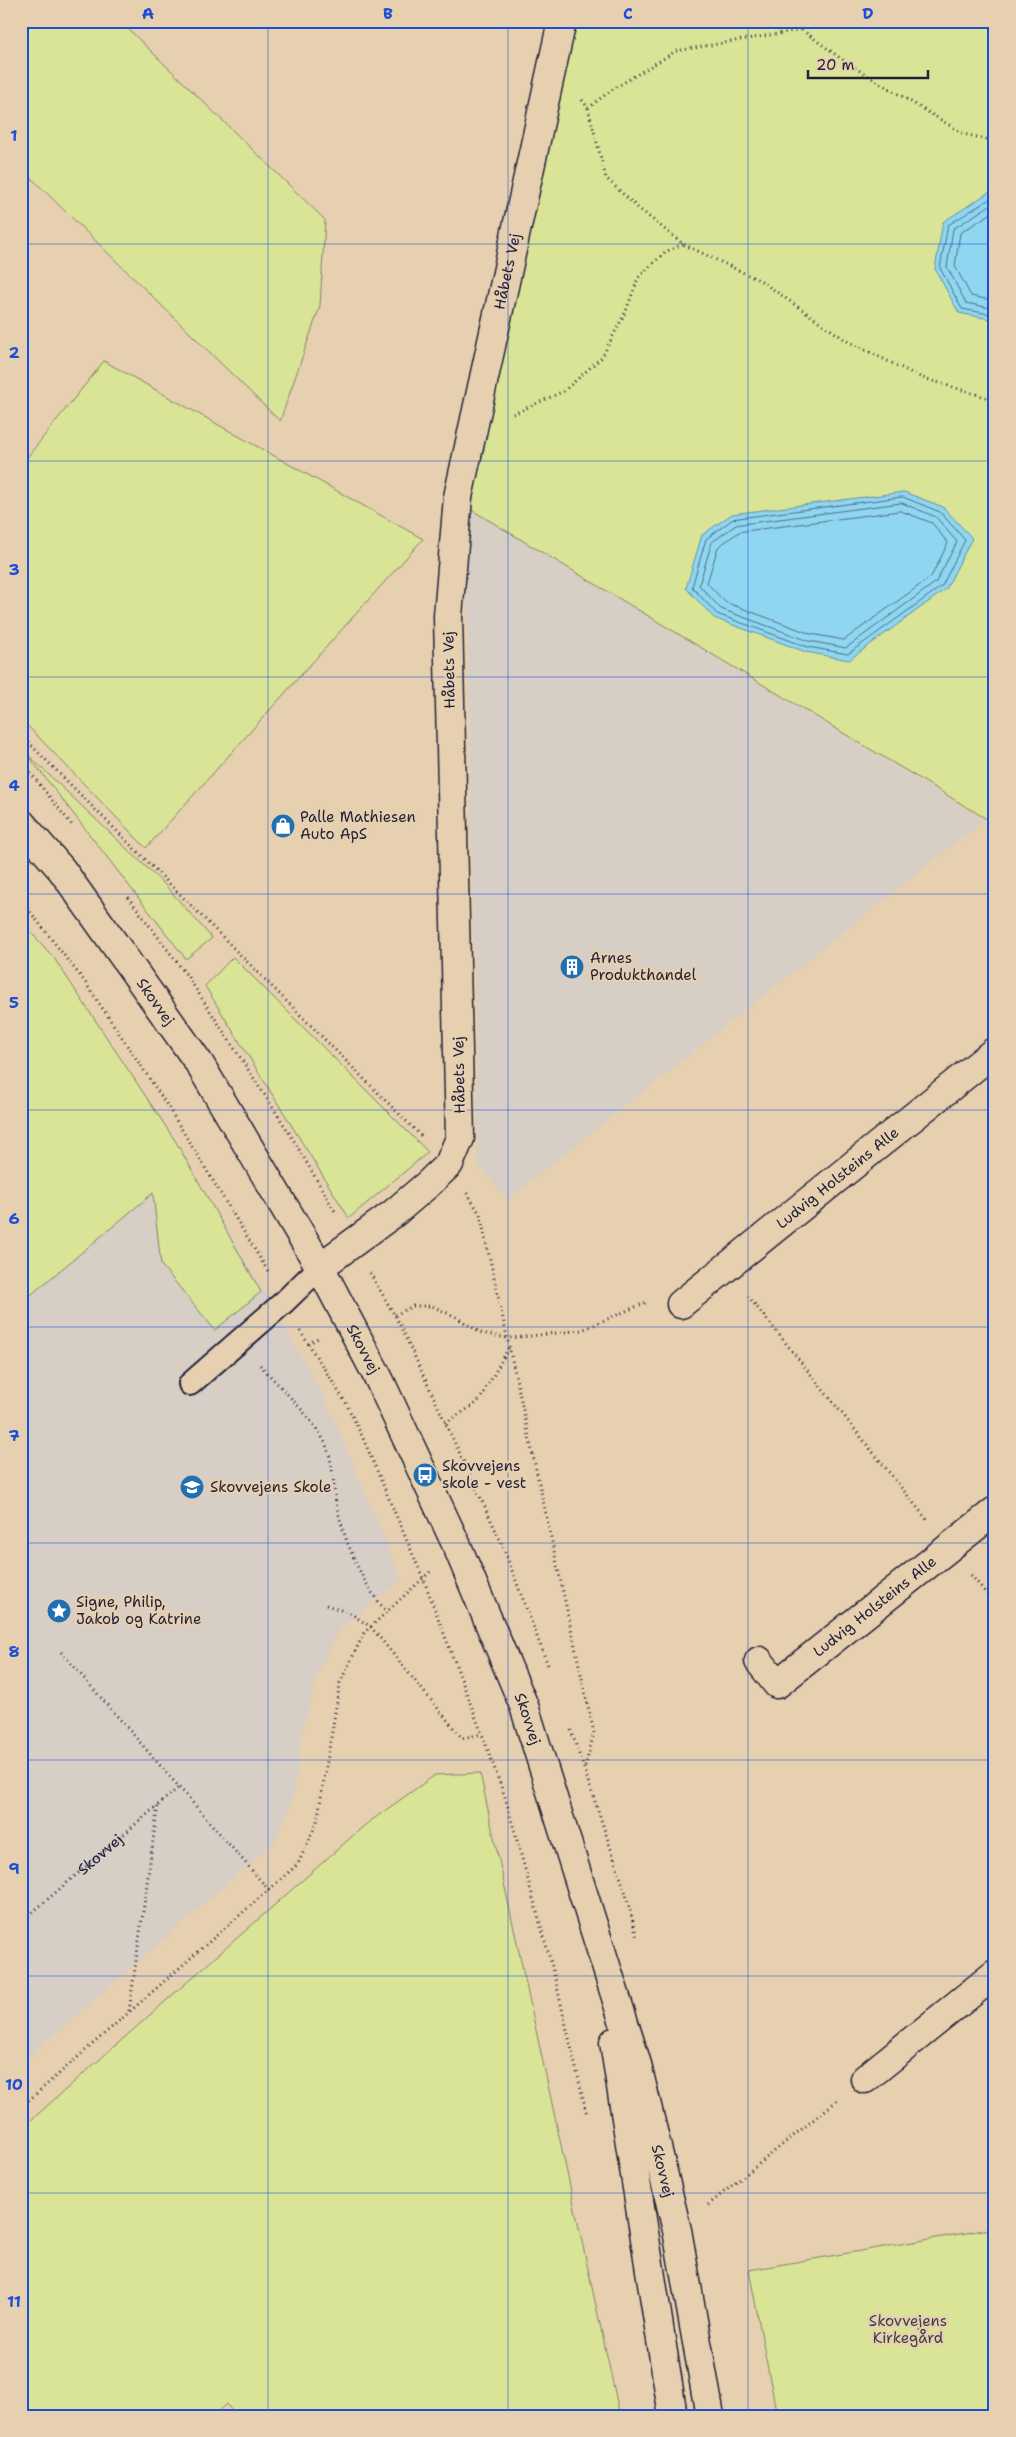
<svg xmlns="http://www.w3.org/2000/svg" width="1016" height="2437" font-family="'Shantell Sans',sans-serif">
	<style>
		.built { fill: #d7cec5 }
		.green { fill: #d9e496; stroke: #7e8368 }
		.water { fill: #8fd7f1; stroke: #638fa8 }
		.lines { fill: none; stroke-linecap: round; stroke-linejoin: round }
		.shore { stroke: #4e6a84; stroke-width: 1 }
		.lane-casing { stroke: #22223b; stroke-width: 26 }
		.street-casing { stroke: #22223b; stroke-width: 31 }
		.secondary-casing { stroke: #22223b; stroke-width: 31 }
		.path { stroke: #22223b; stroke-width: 3; stroke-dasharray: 1 4; stroke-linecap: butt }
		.lane { stroke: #e7d0af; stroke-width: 22 }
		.street { stroke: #e7d0af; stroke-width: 28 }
		.secondary { stroke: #e7d0af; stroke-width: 28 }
		.grid { fill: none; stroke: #1d4ed8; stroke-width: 1; stroke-opacity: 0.55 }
		.labels { text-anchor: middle; stroke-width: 4.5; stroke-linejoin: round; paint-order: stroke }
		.street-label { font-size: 15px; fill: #22223b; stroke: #e7d0af }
		.poi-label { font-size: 15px; fill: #22223b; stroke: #e7d0af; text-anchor: start }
		.park-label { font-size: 15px; fill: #3d3f49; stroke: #e7d0af }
		.neatline { fill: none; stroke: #1d4ed8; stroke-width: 2 }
		.grid-label { font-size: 16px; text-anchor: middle; font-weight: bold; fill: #1d4ed8 }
	</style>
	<rect width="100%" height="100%" fill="#e7d0af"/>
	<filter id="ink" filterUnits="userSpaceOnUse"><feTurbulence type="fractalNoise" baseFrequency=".02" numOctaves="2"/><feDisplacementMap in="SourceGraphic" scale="10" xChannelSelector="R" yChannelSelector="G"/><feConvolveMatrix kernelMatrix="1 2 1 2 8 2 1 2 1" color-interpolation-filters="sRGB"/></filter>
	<g filter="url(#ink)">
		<g class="built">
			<path d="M465,506L984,820L507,1200L478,1165Z"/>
			<path d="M73,999L161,1118L324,1395L402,1580L340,1628L319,1672L304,1725L292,1802L275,1842L21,2064V1044Z"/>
		</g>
		<g class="green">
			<path d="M21,21H120L325,220L320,306L280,421L21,168Z"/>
			<path d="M573,21H995V824L465,506Z"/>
			<path d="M104,361L423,539L146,848L21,719V465Z"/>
			<path d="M27,754L165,885L212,938L186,959Z"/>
			<path d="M21,921L54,958L176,1142L261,1292L215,1330L161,1265L153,1193L21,1303Z"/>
			<path d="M233,957L428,1152L349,1218L205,986Z"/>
			<path d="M480,1773L620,2416H237L226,2404L213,2416H21V2129L365,1825L435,1775Z"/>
			<path d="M995,2228V2416H777L749,2270Z"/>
		</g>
		<g class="water">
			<path d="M991,191H995V320L959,313L935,269L943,222Z"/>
			<path d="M904,492L943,507L972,538L946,589L849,660L806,652L714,618L686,588L702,535L732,514Z"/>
		</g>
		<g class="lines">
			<g class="shore">
				<path d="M995,196L948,225L940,268L962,309L995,315"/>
				<path d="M995,202L953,229L947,267L966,303L995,309"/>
				<path d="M995,211L960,233L955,266L971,296L995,301"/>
				<path d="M903,497L940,512L965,540L942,586L848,654L808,647L717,614L692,587L706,539L733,519Z"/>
				<path d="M902,503L936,517L957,542L936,582L846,648L809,641L721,609L699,585L712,542L736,525Z"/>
				<path d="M901,511L932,523L948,543L931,577L844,640L811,634L725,602L707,583L718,547L739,532Z"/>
			</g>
			<defs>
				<path id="lane" d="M190,1384L284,1302L320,1267"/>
				<g id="street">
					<path id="s2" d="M320,1267L394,1213L428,1184L449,1164L460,1138L448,616L458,497L562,21"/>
					<path id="s3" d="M681,1304L995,1051"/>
					<path id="s4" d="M759,1661L777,1684L995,1511"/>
					<path d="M865,2079L995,1974"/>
				</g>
				<g id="secondary">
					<path id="s5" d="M21,823L62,870L199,1063L320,1267L380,1381L457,1546L524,1706L636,2061L677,2230L710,2416"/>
					<path d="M614,2042L673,2416"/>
				</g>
			</defs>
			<use href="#lane" class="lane-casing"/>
			<use href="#street" class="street-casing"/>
			<use href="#secondary" class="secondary-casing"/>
			<g class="path">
				<path d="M790,21L847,63L964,134L995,141"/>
				<path d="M582,100L588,108L606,178L638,208L683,244L761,281L847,341L920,377L995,400"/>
				<path d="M588,108L613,89L676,51L800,30"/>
				<path d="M513,414L564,391L602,357L626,311L638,278L665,252L683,244"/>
				<path d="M21,735L423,1138"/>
				<path d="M21,761L72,825"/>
				<path d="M128,897L188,977L290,1134L336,1213"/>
				<path d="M21,900L85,982L165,1102L269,1273"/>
				<path d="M467,1193L480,1214L594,1733L585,1767"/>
				<path d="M370,1273L399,1323L502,1544L549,1668"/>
				<path d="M748,1296L928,1521"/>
				<path d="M395,1315L413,1306H432L456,1317L481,1333L507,1338L522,1337L582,1330L647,1302"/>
				<path d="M300,1331L346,1403L362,1436L423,1578L482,1734L505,1797L553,1970L587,2115"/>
				<path d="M308,1344L318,1338"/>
				<path d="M260,1365C279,1386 315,1420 326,1445C333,1463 333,1483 336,1502C343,1538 362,1585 387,1612"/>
				<path d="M445,1423L474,1405L481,1398L509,1347"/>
				<path d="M971,1575L995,1604"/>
				<path d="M326,1605L350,1613L371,1627L462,1738L482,1734"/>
				<path d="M61,1652L269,1890"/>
				<path d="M571,1730L626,1894L637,1938"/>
				<path id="s1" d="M21,1922L178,1788"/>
				<path d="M129,2011L158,1805"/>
				<path d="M21,2107L298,1864L317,1822L340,1683L364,1633L431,1571"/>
				<path d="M708,2205L839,2099"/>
				<path d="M220,2416L225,2411L230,2416"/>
			</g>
			<use href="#lane" class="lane"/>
			<use href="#street" class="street"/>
			<use href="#secondary" class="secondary"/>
		</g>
	</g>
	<path class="grid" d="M268,21V2416M508,21V2416M748,21V2416M21,244H995M21,461H995M21,677H995M21,894H995M21,1110H995M21,1327H995M21,1543H995M21,1760H995M21,1976H995M21,2193H995"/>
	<defs>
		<symbol id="shop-disc" viewBox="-11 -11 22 22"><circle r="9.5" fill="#1f6fb2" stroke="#e7d0af"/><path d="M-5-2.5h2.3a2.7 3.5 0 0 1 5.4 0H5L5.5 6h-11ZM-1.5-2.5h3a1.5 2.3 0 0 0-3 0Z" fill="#fff"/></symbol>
		<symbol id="building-disc" viewBox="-11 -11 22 22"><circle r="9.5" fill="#1f6fb2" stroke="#e7d0af"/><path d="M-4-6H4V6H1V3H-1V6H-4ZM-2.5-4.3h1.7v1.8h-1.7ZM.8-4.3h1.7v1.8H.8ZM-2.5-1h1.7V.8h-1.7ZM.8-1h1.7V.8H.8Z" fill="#fff"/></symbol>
		<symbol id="bus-disc" viewBox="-11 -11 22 22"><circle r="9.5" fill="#1f6fb2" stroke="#e7d0af"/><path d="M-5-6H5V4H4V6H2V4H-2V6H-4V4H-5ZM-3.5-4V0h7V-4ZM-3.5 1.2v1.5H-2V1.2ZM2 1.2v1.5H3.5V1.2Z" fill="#fff"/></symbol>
		<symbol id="school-disc" viewBox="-11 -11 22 22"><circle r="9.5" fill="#1f6fb2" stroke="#e7d0af"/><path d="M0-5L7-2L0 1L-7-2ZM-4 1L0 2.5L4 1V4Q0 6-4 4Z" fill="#fff"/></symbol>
		<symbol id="sight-disc" viewBox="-11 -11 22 22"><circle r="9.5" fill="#1f6fb2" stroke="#e7d0af"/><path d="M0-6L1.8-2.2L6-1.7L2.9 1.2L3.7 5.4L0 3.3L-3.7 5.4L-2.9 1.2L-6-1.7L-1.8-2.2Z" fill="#fff"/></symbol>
	</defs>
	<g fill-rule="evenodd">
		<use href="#shop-disc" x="269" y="812" width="28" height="28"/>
		<use href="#building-disc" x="558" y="953" width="28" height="28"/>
		<use href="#bus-disc" x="411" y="1461" width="28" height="28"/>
		<use href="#school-disc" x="178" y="1473" width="28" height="28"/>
		<use href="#sight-disc" x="45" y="1597" width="28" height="28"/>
	</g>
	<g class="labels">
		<g class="street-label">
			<text dy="5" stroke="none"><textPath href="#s2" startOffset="1066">Håbets Vej</textPath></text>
			<text transform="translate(449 670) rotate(-91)" y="5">Håbets Vej</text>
			<text dy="5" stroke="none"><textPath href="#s5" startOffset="224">Skovvej</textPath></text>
			<text transform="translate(459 1075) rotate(-91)" y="5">Håbets Vej</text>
			<text dy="5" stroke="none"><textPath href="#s3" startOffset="201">Ludvig Holsteins Alle</textPath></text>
			<text dy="5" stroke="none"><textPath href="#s5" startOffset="629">Skovvej</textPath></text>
			<text dy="5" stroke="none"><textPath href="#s4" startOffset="154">Ludvig Holsteins Alle</textPath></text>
			<text dy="5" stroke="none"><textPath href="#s5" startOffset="1034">Skovvej</textPath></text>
			<text dy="5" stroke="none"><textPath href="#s1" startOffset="104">Skovvej</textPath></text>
			<text dy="5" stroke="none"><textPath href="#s5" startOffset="1506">Skovvej</textPath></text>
		</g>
		<g class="poi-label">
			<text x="300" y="822">Palle Mathiesen<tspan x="300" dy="17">Auto ApS</tspan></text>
			<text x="590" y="963">Arnes<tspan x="590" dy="17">Produkthandel</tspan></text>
			<text x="442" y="1471">Skovvejens<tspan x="442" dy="17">skole - vest</tspan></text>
			<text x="210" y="1492">Skovvejens Skole</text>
			<text x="76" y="1607">Signe, Philip,<tspan x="76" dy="17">Jakob og Katrine</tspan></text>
		</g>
		<g class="park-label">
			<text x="908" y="2326">Skovvejens<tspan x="908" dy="17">Kirkegård</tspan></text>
		</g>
	</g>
	<rect width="1016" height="2437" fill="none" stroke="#e7d0af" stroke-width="55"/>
	<path d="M808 70v8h120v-8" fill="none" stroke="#22223b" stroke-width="2.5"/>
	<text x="816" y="70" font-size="15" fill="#22223b" stroke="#e7d0af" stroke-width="4" paint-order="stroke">20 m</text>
	<rect x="28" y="28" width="960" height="2382" class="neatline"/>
	<g class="grid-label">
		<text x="148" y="19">A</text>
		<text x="388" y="19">B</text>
		<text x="628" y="19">C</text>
		<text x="868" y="19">D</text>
		<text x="14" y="141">1</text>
		<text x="14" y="358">2</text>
		<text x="14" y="575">3</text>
		<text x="14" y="791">4</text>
		<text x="14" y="1008">5</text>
		<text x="14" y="1224">6</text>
		<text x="14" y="1441">7</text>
		<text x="14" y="1657">8</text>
		<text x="14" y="1874">9</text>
		<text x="14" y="2090">10</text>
		<text x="14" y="2307">11</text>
	</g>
</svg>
